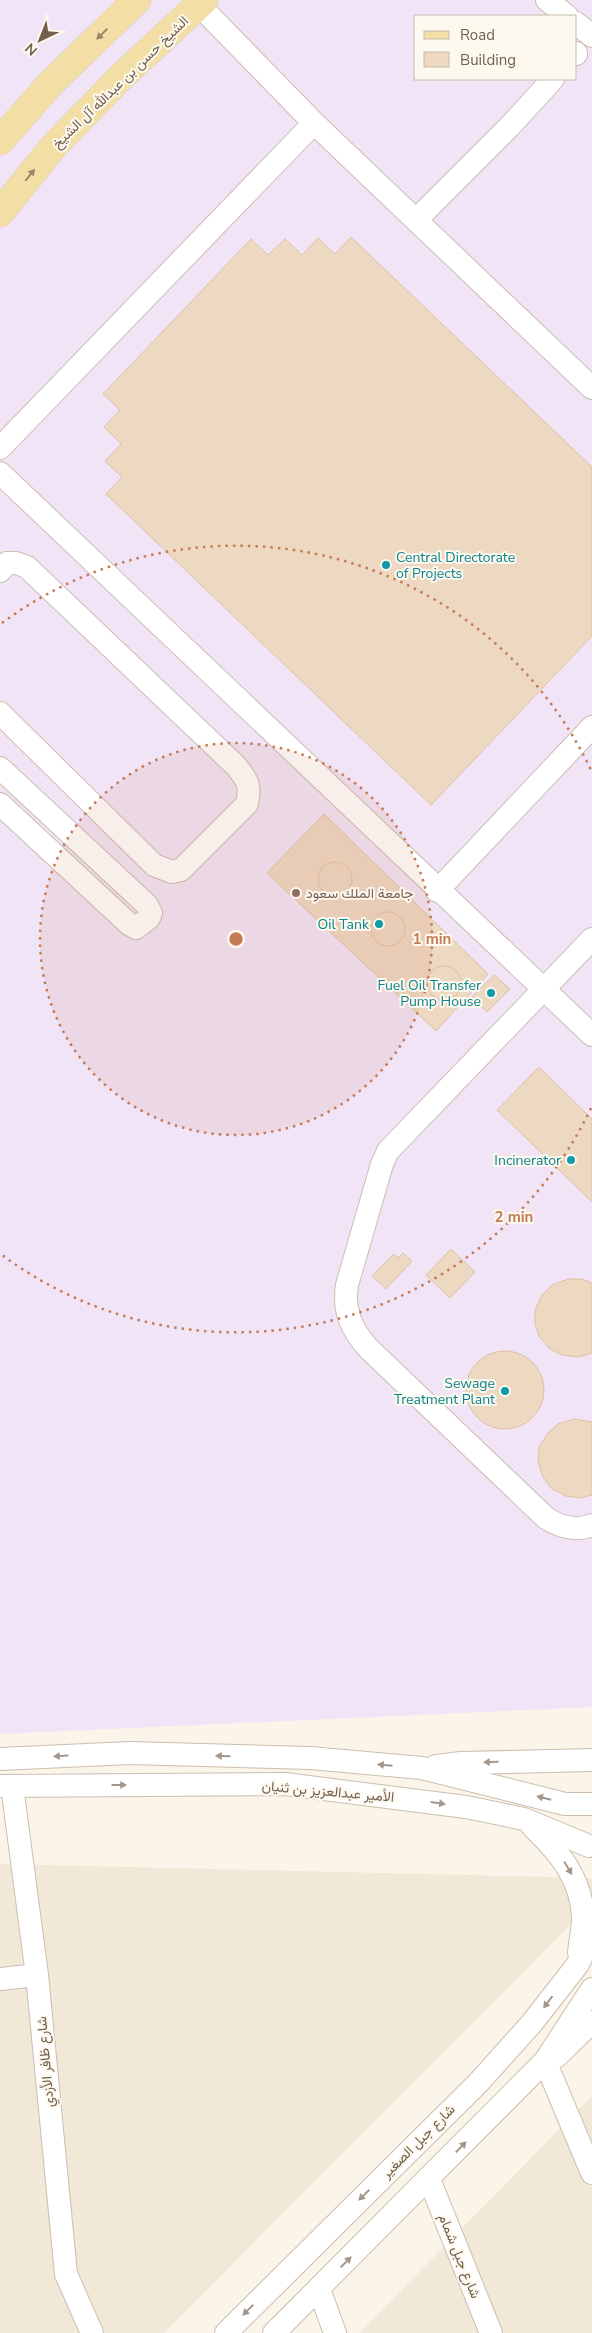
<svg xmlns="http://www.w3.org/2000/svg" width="592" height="2333" font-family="'Nunito Sans',Vazirmatn,sans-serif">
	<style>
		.residential { fill: #f1e8d7 }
		.education { fill: #f2e4f7; fill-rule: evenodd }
		.building { fill: #edd8c2; stroke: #dec0a4 }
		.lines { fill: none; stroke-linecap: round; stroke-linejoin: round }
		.minor-casing { stroke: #cbbeaf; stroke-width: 24 }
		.major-casing { stroke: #d8d2cd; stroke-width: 29 }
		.minor { stroke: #fff; stroke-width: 22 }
		.major { stroke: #f3dfa6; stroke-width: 28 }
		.oneway { fill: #998568 }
		.oneway2 { fill: #a3978c }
		.ring { fill: none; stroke: #c47c57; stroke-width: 2.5; stroke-dasharray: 2.5 5 }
		.culture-dot { fill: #0f9aa8; stroke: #fdf9ee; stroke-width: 2 }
		.education-dot { fill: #8d6e63; stroke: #fdf9ee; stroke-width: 2 }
		.labels { text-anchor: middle; stroke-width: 4; stroke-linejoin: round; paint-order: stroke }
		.street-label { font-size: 14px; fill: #725f4e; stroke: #fdf9ee }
		.culture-label { font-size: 14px; fill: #0d838f; stroke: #fdf9ee; text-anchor: end }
		.education-label { font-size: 14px; fill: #785e54; stroke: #fdf9ee; text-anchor: start }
		.centre { fill: #c47c57; stroke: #fdf9ee; stroke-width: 2.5 }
		.ring-label { font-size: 15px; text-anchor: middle; font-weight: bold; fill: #c47c57; stroke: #fdf9ee; stroke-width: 4; stroke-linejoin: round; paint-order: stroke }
	</style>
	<rect width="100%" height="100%" fill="#faf5e8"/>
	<g class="residential">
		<path d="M0,1864L592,1878V1903L164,2333H0Z"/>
		<path d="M592,2096V2333H359Z"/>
	</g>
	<path class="education" d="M0,0H592V1707L0,1734ZM416,16H576V79H416Z"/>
	<g class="building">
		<path d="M351,237L592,467V636L431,805L106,494L122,477L105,461L121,444L104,427L120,410L103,394L251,239L268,255L285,239L302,255L318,238L335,254Z"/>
		<path d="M324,814L488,974L436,1031L267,873Z"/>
		<circle cx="335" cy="879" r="17"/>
		<circle cx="388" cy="929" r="17"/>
		<circle cx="444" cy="983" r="17"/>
		<path d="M494,975L510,989L487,1012L472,997Z"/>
		<path d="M539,1067L592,1119V1202L497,1110Z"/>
		<path d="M451,1249L475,1272L450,1298L426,1275Z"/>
		<path d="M403,1253L412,1261L386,1289L372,1276L394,1254L398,1258Z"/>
		<path d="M568,1279H582L592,1283V1353L579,1357L562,1355L550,1349L539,1336L535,1324V1310L542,1295L552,1285Z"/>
		<circle cx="505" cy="1390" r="39"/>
		<path d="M574,1419L592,1422V1495L580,1498L566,1496L551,1488L543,1477L538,1461L539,1447L548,1433L558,1424Z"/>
	</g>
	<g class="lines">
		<defs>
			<g id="minor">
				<path d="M547,0L567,16"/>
				<path d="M199,5L314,123L592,388"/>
				<path d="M576,23L592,36"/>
				<path d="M576,54V53"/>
				<path d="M416,220L510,126L553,79"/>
				<path d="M0,448L314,123"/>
				<path d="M0,473L592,1035"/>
				<path d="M0,571L7,563H16L27,567L236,766C248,781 251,785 247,804L181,870L172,872L154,865L0,713"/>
				<path d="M0,768L147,905L151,913L149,918L136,928L129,924L0,804"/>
				<path d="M437,891L592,727"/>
				<path d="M592,939L388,1151L382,1164L347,1285C343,1310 351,1329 368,1348L546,1518C560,1527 575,1532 592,1525"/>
				<path d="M0,1759L130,1753L310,1758L422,1768L565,1804H592"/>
				<path d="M436,1766L461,1763L592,1760"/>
				<path d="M0,1786L285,1784L466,1807L524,1819L589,1846"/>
				<path d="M12,1786L37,1975L66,2274L92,2333"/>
				<path d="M532,1826C559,1852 582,1879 583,1918C583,1929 580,1941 579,1953"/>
				<path d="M0,1979L37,1975"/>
				<path d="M592,2022L557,2056L545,2061L592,2173"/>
				<path d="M429,2179L491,2333"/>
				<path d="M319,2289L335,2333"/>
				<path d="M226,2333L479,2082L532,2023L578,1964L592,1934"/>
				<path d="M274,2333L545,2061L592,1989"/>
			</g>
			<g id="major">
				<path d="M0,141L51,83L137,0"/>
				<path d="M0,213L53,147L121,77L204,0"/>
			</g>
		</defs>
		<use href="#minor" class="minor-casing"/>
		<use href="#major" class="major-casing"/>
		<use href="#minor" class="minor"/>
		<use href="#major" class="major"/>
	</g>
	<defs><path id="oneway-solid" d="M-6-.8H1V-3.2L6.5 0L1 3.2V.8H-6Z" transform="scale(1.25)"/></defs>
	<g class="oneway">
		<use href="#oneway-solid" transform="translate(102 34) rotate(136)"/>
		<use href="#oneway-solid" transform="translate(30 175) rotate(-51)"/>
	</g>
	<g class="oneway2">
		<use href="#oneway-solid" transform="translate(61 1756) rotate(177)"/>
		<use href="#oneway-solid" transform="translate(223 1756) rotate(-178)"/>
		<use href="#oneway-solid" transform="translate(491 1762) rotate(179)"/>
		<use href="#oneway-solid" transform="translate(385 1765) rotate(-175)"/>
		<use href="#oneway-solid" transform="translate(119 1785)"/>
		<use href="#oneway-solid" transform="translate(544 1798) rotate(-166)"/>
		<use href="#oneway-solid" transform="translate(438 1803) rotate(8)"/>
		<use href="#oneway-solid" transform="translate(568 1868) rotate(59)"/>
		<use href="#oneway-solid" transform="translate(548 2002) rotate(127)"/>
		<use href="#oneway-solid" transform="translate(461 2147) rotate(-46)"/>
		<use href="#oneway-solid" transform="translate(364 2195) rotate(135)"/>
		<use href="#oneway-solid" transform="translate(346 2262) rotate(-45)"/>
		<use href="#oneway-solid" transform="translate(248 2310) rotate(135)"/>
	</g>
	<circle cx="236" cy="939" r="196" fill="#c47c57" fill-opacity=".12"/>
	<g class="ring">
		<circle cx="236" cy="939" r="196"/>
		<path d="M591 1108A393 393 0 0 1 2 1255M2 623A393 393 0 0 1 591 770"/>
	</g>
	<g class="culture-dot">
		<circle cx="386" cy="565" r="5"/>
		<circle cx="379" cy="924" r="5"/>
		<circle cx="491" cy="993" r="5"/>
		<circle cx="571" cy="1160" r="5"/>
		<circle cx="505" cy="1391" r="5"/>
	</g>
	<circle class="education-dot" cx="296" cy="893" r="5"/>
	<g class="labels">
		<g class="street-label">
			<text transform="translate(120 82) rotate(-44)" y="5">الشيخ حسن بن عبدالله آل الشيخ</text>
			<text transform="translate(328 1791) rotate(5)" y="5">الأمير عبدالعزيز بن ثنيان</text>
			<text transform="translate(45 2062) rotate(-95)" y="5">شارع ظافر الأزدي</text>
			<text transform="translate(418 2141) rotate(-45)" y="5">شارع جبل الصغير</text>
			<text transform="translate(460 2256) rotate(68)" y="5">شارع جبل شمام</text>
		</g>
		<g class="culture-label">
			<text x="396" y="562" text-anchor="start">Central Directorate<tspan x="396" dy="16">of Projects</tspan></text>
			<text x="369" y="929">Oil Tank</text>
			<text x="481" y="990">Fuel Oil Transfer<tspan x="481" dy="16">Pump House</tspan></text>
			<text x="561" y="1165">Incinerator</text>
			<text x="495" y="1388">Sewage<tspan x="495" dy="16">Treatment Plant</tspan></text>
		</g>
		<g class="education-label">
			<text x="306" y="898">جامعة الملك سعود</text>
		</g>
	</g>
	<circle cx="236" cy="939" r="8" class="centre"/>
	<g class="ring-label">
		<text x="432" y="944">1 min</text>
		<text x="514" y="1222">2 min</text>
	</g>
	<rect x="414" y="15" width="162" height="65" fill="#fdf9ee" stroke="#c5bbae"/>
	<rect x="424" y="31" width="25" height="8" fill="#f3dfa6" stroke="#c5bbae"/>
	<text x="460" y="40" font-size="15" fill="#725f4e">Road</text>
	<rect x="424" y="52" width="25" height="15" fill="#edd8c2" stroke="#c5bbae"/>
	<text x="460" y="65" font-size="15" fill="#725f4e">Building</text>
	<g transform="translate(40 40) rotate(223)" stroke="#fdf9ee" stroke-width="4" paint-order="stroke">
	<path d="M0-4L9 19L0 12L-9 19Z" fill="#725f4e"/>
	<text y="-8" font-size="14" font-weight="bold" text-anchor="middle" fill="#725f4e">N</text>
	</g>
</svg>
